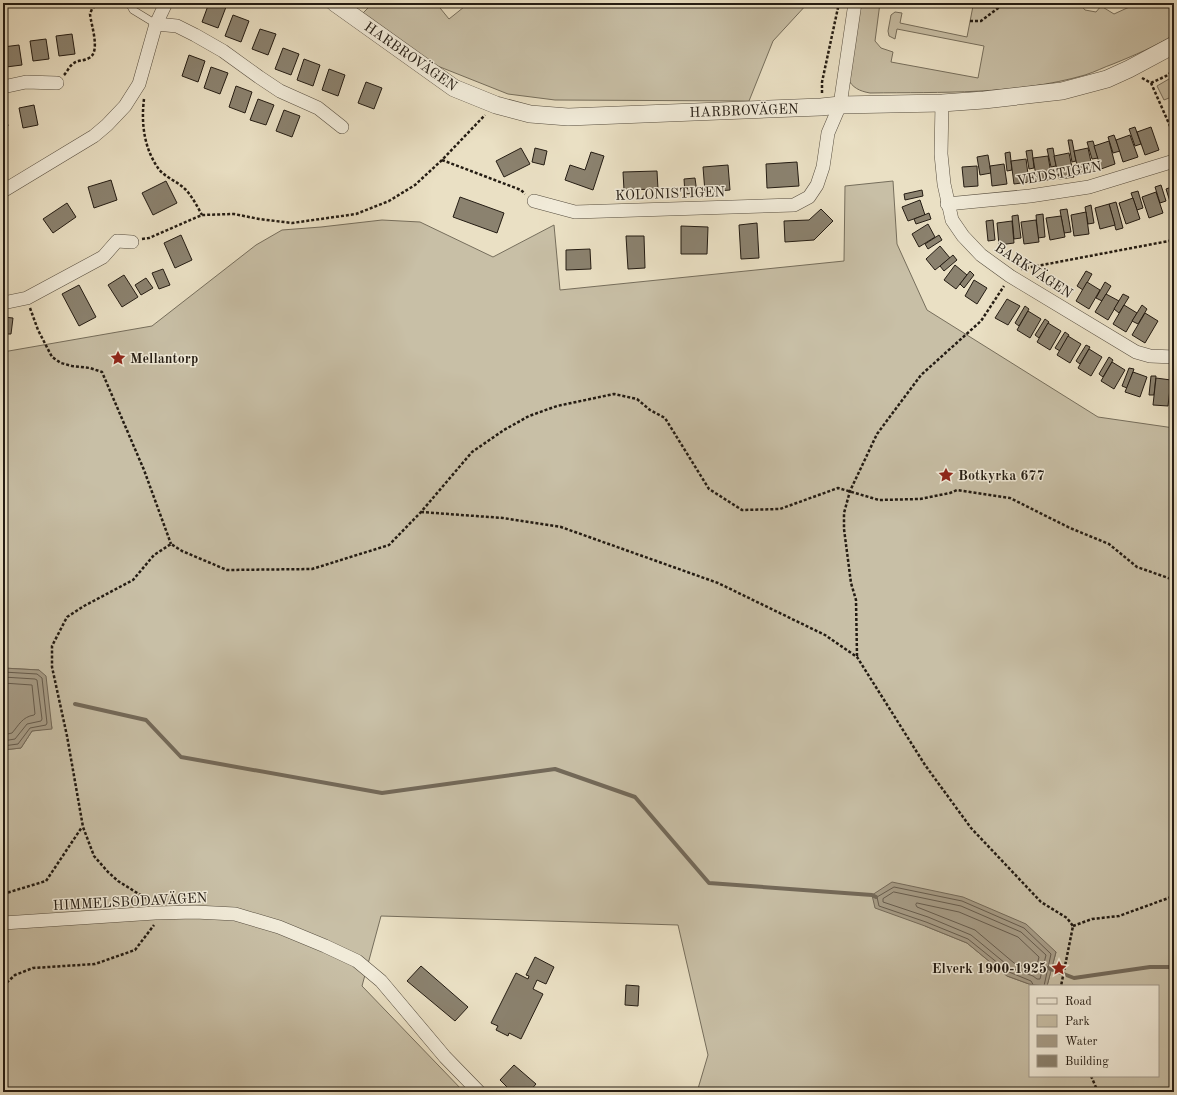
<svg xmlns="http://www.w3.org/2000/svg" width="1177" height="1095" font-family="'Old Standard TT',serif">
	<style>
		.green { fill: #c8bfa6; stroke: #766e5c; fill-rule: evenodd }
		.water { fill: #a79d88; stroke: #736959 }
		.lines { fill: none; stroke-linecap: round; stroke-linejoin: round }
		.shore { stroke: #665c4e; stroke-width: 1 }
		.stream { stroke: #736959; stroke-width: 4 }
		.building { fill: #8b826f; stroke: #241c13 }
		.service-casing { stroke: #564d3f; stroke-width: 8 }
		.minor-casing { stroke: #564d3f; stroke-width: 14 }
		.tertiary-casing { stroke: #564d3f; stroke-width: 18 }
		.path { stroke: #241c13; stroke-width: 2.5; stroke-dasharray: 3 2; stroke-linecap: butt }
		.service { stroke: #f1ebd9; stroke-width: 7 }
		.minor { stroke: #f1ebd9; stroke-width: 13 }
		.tertiary { stroke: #f1ebd9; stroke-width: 17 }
		.labels { text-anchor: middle; stroke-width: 3; stroke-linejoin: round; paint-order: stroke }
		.street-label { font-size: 14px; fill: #241c13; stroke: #f1ebd9 }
		.poi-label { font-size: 14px; font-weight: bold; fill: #241c13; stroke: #f1ebd9; text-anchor: start }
	</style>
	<rect width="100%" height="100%" fill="#eae0c4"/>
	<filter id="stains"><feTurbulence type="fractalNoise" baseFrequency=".005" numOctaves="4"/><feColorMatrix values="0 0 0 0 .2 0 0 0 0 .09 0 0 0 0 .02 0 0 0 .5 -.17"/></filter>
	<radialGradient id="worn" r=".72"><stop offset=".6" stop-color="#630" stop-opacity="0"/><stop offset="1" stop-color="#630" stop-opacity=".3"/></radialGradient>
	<g class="green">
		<path d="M373,3H436L449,19L469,3H808L773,41L749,101L555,100L508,94L435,65L360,16Z"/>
		<path d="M861,3H880L875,41L881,48L893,52L891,62L978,78L984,46L897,29L895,39L889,36L888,31L891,15L895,12L902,13L900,23L967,37L973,6L957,3H1079L1085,10L1096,12L1101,6L1114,14L1138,3H1174V35C1154,47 1135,55 1113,64C1104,67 1095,72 1085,75C1016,95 941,92 870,93C859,91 853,88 847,78Z"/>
		<path d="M1174,76V96L1164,100L1157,86Z"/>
		<path d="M893,181L897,244L927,310L1098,417L1174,428V1092H697L708,1055L678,925L381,916L362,986L464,1092H3V750L21,748L32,731L52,728L39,670L3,668V352L152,326L256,245L282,230L321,227L382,220L420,222L493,257L554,225L560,290L844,261L845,186ZM925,926L1056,952L1047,986H1158V1076H1030V986H1040L1029,984L1007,976L967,943Z"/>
	</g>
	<g class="water">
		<path d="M3,668L39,670L46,676L52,729L32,731L21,748L3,750Z"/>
		<path d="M892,882L963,897L1026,924L1056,952L1047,986L1029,984L1007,976L967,943L925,926L875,908L872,895Z"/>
	</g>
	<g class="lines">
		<g class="shore">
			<path d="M3,672L37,674L42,678L47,723L46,725L30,728L18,744L3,746"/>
			<path d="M3,677L35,679L37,680L42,719L41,721L27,724L15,739L3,741"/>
			<path d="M3,683L32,685L35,714L34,715C22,717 19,725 12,733L3,735"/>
			<path d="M894,892L961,906L1021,932L1046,955L1040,979H1037L1033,976L1011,968L971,935L928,917L883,902V899Z"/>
			<path d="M917,903L959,912L1018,937L1039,957L1036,969L1033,970L1014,963L975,930L917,907L916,905Z"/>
			<path d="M1034,986L1031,981L1009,972L968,939L926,922L879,906L877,897L894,887L962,901L1024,928L1051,954L1044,986"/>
		</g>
		<g class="stream">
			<path d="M75,704L146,720L181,757L382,793L555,769L635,797L709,883L872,895L876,897"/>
			<path d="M1048,968L1074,978L1150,967H1174"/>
		</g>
	</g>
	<g class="building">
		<path d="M22,3H38L39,4L23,7Z"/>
		<path d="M209,3H213L226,7L218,28L202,22Z"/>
		<path d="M233,15L249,21L241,42L225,36Z"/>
		<path d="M260,29L276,34L268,55L252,49Z"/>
		<path d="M72,34L75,54L59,56L56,36Z"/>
		<path d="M46,39L49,59L33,61L30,41Z"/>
		<path d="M19,45L22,65L6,67L3,47Z"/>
		<path d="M283,48L299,54L291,75L275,69Z"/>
		<path d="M189,55L205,61L198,82L182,76Z"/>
		<path d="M304,59L320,65L313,86L297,80Z"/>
		<path d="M211,67L228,73L220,94L204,88Z"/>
		<path d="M329,69L345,75L338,96L322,90Z"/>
		<path d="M366,82L382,88L374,109L358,103Z"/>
		<path d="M236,86L252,92L245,113L229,107Z"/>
		<path d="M258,99L274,105L266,125L250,120Z"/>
		<path d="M34,105L38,125L23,128L19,108Z"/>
		<path d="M3,106H4L8,126L3,127Z"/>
		<path d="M284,110L300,116L292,137L276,131Z"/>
		<path d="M1135,127L1141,144L1135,146L1129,129Z"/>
		<path d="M1151,127L1159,150L1145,155L1137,132Z"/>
		<path d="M1114,135L1120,151L1113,153L1108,137Z"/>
		<path d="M1130,135L1138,157L1123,162L1116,140Z"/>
		<path d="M1068,140H1072L1076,161L1072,162Z"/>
		<path d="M1093,141L1098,158L1092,159L1087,142Z"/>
		<path d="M1109,141L1115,164L1101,169L1094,146Z"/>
		<path d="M521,148L530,164L504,177L496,161Z"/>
		<path d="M535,148L547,151L544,165L532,162Z"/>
		<path d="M1053,148L1056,166L1051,167L1047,149Z"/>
		<path d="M1088,148L1093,171L1079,175L1074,151Z"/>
		<path d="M1032,150L1034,168L1029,169L1026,151Z"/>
		<path d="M591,152L604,156L593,190L565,180L570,165L585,170Z"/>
		<path d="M1010,152L1012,170L1007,171L1005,153Z"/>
		<path d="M1069,153L1074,177L1059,179L1054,156Z"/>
		<path d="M988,155L991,173L980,175L977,157Z"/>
		<path d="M1048,156L1052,179L1037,182L1033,158Z"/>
		<path d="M1026,159L1029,182L1014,184L1011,161Z"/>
		<path d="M797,162L799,186L767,188L766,164Z"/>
		<path d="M1004,164L1007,184L992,186L990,166Z"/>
		<path d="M728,165L730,190L705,192L703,167Z"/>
		<path d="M977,166L978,186L964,187L962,167Z"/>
		<path d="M657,171L658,189L624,190L623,172Z"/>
		<path d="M695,178L697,193L685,194L684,179Z"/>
		<path d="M111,180L117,200L94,208L88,187Z"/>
		<path d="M166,181L177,203L153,215L142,193Z"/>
		<path d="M1161,185L1166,201L1160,203L1155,187Z"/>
		<path d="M1174,186V207L1172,208L1166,189Z"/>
		<path d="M922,190L923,196L905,200L904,194Z"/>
		<path d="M1138,191L1143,208L1137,210L1131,193Z"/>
		<path d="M1156,192L1163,213L1149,218L1142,197Z"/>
		<path d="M460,197L504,213L497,233L453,217Z"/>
		<path d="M1133,198L1140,219L1126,224L1119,203Z"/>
		<path d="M920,200L925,215L908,221L902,207Z"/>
		<path d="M1116,202L1123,228L1116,230L1109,204Z"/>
		<path d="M67,203L76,217L53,233L43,219Z"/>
		<path d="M1109,204L1115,225L1100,229L1095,208Z"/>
		<path d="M1091,205L1094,223L1088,224L1085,207Z"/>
		<path d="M821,209L833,221L814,240L785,242L784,221L809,220Z"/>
		<path d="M1067,209L1071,232L1064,233L1060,210Z"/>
		<path d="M1086,212L1089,234L1074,236L1071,215Z"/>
		<path d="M929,213L931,219L916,224L914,219Z"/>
		<path d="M1043,214L1045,237L1038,238L1036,215Z"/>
		<path d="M1018,215L1021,238L1014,239L1012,216Z"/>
		<path d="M1061,216L1065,237L1050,240L1046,218Z"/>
		<path d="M993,220L995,240L988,241L986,221Z"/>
		<path d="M1036,220L1039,242L1024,244L1021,222Z"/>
		<path d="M1012,221L1014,243L999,245L997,223Z"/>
		<path d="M757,223L759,258L741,259L739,225Z"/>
		<path d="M928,224L935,237L919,247L912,234Z"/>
		<path d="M681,226L708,227L707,254H681Z"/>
		<path d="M181,235L192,260L175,268L164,243Z"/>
		<path d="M939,235L942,240L928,249L925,244Z"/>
		<path d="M626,236H644L645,268L628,269Z"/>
		<path d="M940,246L950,258L935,270L926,259Z"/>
		<path d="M590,249L591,269L566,270V250Z"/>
		<path d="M953,255L957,260L944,271L940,266Z"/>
		<path d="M955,265L967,275L956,289L944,280Z"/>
		<path d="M163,269L170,285L159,289L152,273Z"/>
		<path d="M970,271L974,275L964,288L960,284Z"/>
		<path d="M1086,271L1092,274L1083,290L1077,286Z"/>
		<path d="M124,275L138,297L122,307L108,285Z"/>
		<path d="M146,278L153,288L141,295L135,285Z"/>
		<path d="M974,280L987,288L977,304L965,296Z"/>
		<path d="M1087,282L1100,290L1089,309L1076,301Z"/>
		<path d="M1105,282L1111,286L1102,301L1096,298Z"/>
		<path d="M79,285L96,317L79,326L62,294Z"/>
		<path d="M1106,294L1119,301L1108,320L1095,312Z"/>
		<path d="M1123,294L1129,297L1119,313L1114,309Z"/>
		<path d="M1007,299L1020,306L1008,325L995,318Z"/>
		<path d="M1124,305L1137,313L1126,332L1113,324Z"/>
		<path d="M1142,305L1147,309L1138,324L1132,321Z"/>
		<path d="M1025,306L1029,309L1019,326L1015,323Z"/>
		<path d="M1028,311L1041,319L1030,338L1017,330Z"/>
		<path d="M1145,313L1158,321L1145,343L1132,335Z"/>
		<path d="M3,317L13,318L11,334H3Z"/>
		<path d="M1045,319L1049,322L1039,338L1035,335Z"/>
		<path d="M1048,323L1061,331L1050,350L1037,342Z"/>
		<path d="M1065,332L1069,335L1060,351L1055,348Z"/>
		<path d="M1068,336L1081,344L1070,363L1057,355Z"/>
		<path d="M1086,345L1090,347L1080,364L1076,361Z"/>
		<path d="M1089,349L1102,357L1091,376L1078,368Z"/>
		<path d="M1109,357L1113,360L1103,377L1099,374Z"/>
		<path d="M1112,362L1125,370L1114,389L1101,381Z"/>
		<path d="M1129,368L1134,369L1127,388L1122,386Z"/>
		<path d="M1133,372L1147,377L1140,397L1125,392Z"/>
		<path d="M1151,376H1156L1154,395H1149Z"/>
		<path d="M1156,378L1171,380L1168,406L1153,405Z"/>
		<path d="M535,957L554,967L546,984L537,980L533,989L543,994L521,1039L509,1033L508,1036L496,1030L498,1026L491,1023L516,973L528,979L529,976L526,975Z"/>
		<path d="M421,966L468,1007L455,1021L407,981Z"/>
		<path d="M626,985L639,986L638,1006L625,1005Z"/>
		<path d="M514,1065L536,1084L529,1092H512L500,1080Z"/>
	</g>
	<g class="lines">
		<defs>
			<path id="service" d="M129,3L133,10L156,24"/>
			<g id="minor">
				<path d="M156,24L177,26L195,35L223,51L259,77L280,91L318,108L342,127"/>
				<path d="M3,87L26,82L57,83"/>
				<path d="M942,103L941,154L944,184L952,220L963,236L981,255L1010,276L1136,352L1150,356L1174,357"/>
				<path d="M3,191L94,136L107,125L125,106L139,84L156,24L166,3"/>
				<path d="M534,201L575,212L794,205L809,197L817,185L823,167L828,133L840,105L855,3"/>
				<path d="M947,204L1030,196L1089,187L1174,161"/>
				<path d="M3,303L27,298L103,257L117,241L132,242"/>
				<path d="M3,923L155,913L195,912L235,914L279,927L325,946L357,961L381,981L445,1057L479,1092"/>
			</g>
			<path id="tertiary" d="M335,3L454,88L496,105L530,114L568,117L821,107L840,105L942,103L984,100L1062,91L1107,79L1129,69L1174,45"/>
		</defs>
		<use href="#service" class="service-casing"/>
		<use href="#minor" class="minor-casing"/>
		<use href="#tertiary" class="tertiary-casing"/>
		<g class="path">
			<path d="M970,21H981L1005,3"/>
			<path d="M64,75C67,72 70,65 74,63C78,60 84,61 89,58C101,52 91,25 90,14L92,9L98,3"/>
			<path d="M1142,78L1151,83L1174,135"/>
			<path d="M1151,83L1166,76L1174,70"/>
			<path d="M822,93V82L839,3"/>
			<path d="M144,99C141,123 144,148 158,168C164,177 177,181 185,189C192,196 197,206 202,215"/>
			<path d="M442,160L521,190L525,194"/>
			<path d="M142,239L149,238L202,215L234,214L259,219L292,223L356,214L389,201L415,185L442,160L485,115"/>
			<path d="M1021,269L1174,240"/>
			<path d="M30,308L38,330L52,357L61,363L72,366L90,368L102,372L144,470L171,544"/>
			<path d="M421,512L503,518L561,527L718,583L825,635L857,657L925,765L971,828L1041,902L1067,918L1073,926L1061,986"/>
			<path d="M857,656L856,600L851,583L844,529V513L850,491L877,434L921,375L981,321L1004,286"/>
			<path d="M3,894L46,881L82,827"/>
			<path d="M150,901L118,881L108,872L94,856L83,827L67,736L52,667V646L67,617L84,606L133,580L154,555L171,544L182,551L227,570L312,569L389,545L421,512L472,452L504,430L529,416L557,406L614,394L637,399L650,410L665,418L709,489L742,510L780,509L838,488L879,500L920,499L950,493L957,490L1010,498L1070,528L1109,544L1137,567L1174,580"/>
			<path d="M1073,926L1092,919L1119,916L1174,896"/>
			<path d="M3,986L15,975L33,968L95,964L135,950L154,925"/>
			<path d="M1091,1076L1098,1092"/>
		</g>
		<use href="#service" class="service"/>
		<use href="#minor" class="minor"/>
		<use href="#tertiary" class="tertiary"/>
	</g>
	<defs>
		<symbol id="sight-bare" viewBox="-9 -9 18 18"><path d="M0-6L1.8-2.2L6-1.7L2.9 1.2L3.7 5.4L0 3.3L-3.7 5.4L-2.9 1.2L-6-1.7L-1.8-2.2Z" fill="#8f2418" stroke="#f1ebd9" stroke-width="2.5" paint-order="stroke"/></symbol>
	</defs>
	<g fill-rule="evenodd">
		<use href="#sight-bare" x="107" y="347" width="22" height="22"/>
		<use href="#sight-bare" x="935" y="464" width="22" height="22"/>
		<use href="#sight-bare" x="1048" y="957" width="22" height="22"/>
	</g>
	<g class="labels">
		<g class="street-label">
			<text transform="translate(411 56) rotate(35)" y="5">HARBROVÄGEN</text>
			<text transform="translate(744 110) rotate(-2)" y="5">HARBROVÄGEN</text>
			<text transform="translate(1059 173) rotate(-10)" y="5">VEDSTIGEN</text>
			<text transform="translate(670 193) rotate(-2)" y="5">KOLONISTIGEN</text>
			<text transform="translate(1034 270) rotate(33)" y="5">BARKVÄGEN</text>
			<text transform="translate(130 901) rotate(-3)" y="5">HIMMELSBODAVÄGEN</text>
		</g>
		<g class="poi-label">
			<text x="130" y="363">Mellantorp</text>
			<text x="958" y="480">Botkyrka 677</text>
			<text x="1047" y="973" text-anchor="end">Elverk 1900-1925</text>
		</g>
	</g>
	<rect width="1177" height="1095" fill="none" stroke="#eae0c4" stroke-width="16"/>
	<rect x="4" y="4" width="1169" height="1087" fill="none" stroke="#241c13" stroke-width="2"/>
	<rect x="8" y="8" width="1161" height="1079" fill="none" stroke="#241c13"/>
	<rect x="1029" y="985" width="130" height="92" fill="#f1ebd9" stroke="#9f988a"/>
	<rect x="1037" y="998" width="20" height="6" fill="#f1ebd9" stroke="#9f988a"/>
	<text x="1065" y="1005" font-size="12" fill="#241c13">Road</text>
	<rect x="1037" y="1015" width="20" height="12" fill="#c8bfa6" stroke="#9f988a"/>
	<text x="1065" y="1025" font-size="12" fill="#241c13">Park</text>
	<rect x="1037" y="1035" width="20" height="12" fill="#a79d88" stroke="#9f988a"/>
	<text x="1065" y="1045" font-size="12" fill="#241c13">Water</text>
	<rect x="1037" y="1055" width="20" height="12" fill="#8b826f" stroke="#9f988a"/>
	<text x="1065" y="1065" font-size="12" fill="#241c13">Building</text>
	<rect width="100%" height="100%" filter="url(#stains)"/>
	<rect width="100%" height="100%" fill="url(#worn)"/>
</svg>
